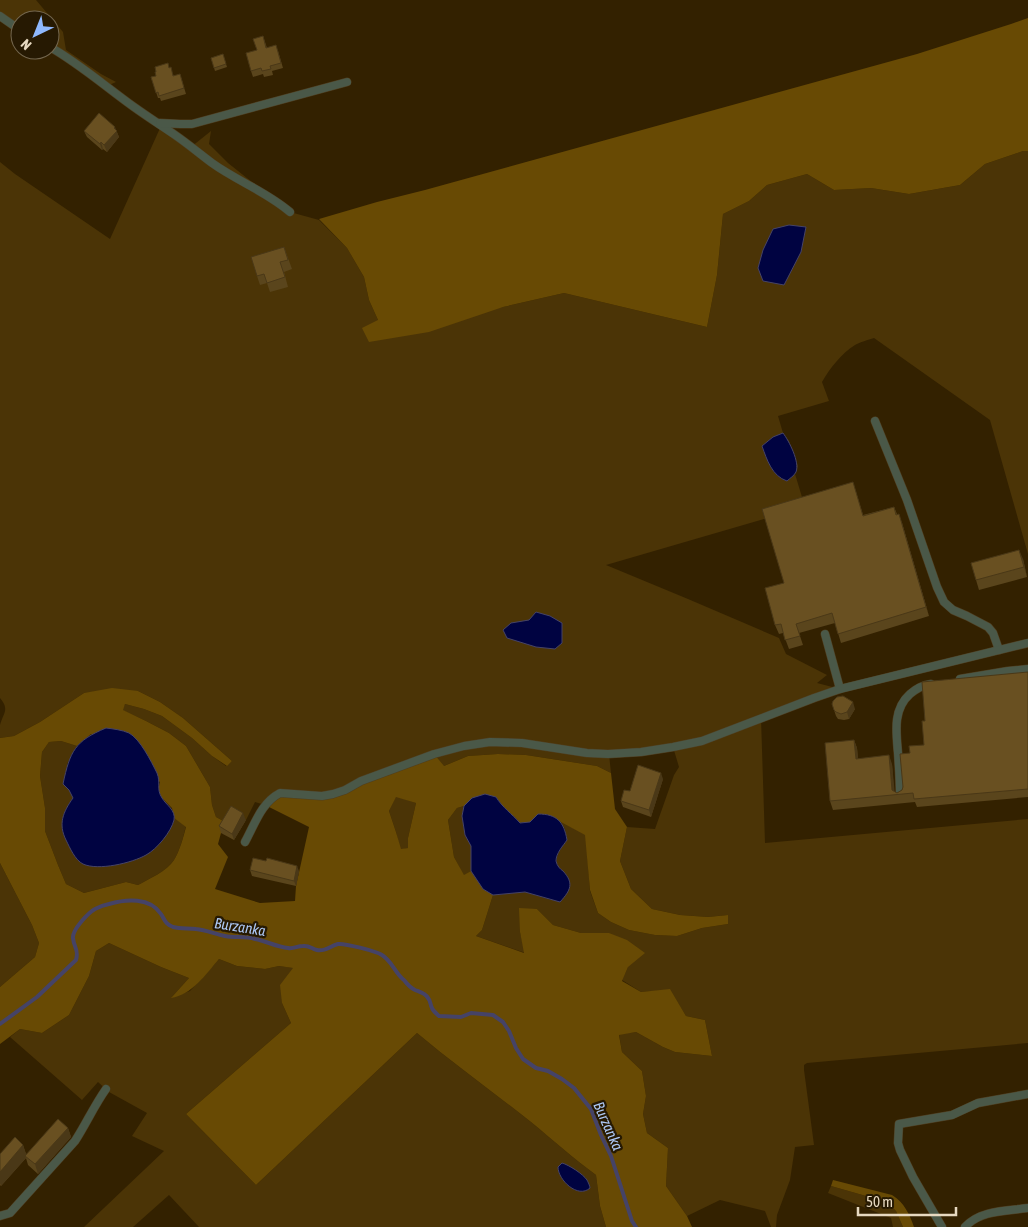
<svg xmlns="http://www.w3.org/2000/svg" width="1028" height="1227" font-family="'Asap Condensed',sans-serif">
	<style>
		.green { fill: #4b3406 }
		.forest { fill: #684a04; fill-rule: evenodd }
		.water { fill: #000341; stroke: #454367 }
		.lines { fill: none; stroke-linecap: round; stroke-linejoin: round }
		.stream { stroke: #454367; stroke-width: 4 }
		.lane-casing { stroke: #503e1f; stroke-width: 9 }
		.lane { stroke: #4a5848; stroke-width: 8 }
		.wall { fill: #5a451c }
		.shaded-wall { fill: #4a3817 }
		.building { fill: #695021; stroke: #4a3817 }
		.labels { text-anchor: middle; stroke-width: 4.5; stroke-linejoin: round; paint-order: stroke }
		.water-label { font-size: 15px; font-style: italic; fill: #adc8f5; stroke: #261902 }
	</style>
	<rect width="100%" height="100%" fill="#332100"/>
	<g class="green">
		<path d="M0,0H36L63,32L66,50L101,74L116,82L107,86L50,47V20H20V30L0,16Z"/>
		<path d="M161,126L191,147L211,131L209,144L228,163L290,212L319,220L347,248L364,277L369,300L378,320L503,307L564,293L707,327L717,275L723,214L749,201L767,185L807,174L834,190L871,188L909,194L960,185L985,164L1023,151H1028V554L990,420L874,338C868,340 860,342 855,345C841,354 830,368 822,382L829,401L778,416L783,433L789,441L798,466L795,474L805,507L606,565L688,599L779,638L786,654L827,675L817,683L840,689L761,718L765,843L1028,819V1043L807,1063L804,1065V1070L814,1145L795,1147L790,1180L777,1215L776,1227H771L765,1211L720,1200L687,1216L666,1186L668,1148L647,1133L643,1114L646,1096L642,1071L622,1052L619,1034L636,1032L663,1047L675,1052L712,1056L705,1020L686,1016L670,990L641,992L622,980L628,967L609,933H581L553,925L537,909L520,932L525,953L476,936L482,930L493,895L525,892L551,900L567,876C564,873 560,870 558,866C553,858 562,847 567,840L565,829L560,821L586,835L590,891L598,913L611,922L629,930L655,935L677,936L702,928L728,924V915L708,917L680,915L652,909L631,889L620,861L627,827L655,829L674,775L679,767L673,747L609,754L611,773L597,766L526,755L498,754L468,756L444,766L345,790L265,805L255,802L246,820L233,813L227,823L216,817L212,805L210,787L186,746L169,733L146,721L122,710L125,704L144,709L162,716L192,738L212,756L226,766L232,761L183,718L160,702L138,691L84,693L40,722L14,736L0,738C0,734 0,729 0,725C3,713 10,710 0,698V162L15,174L110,239Z"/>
		<path d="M61,741L77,746L67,764L69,790L73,798L68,805L169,830L174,818L186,826C183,838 180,850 174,860C167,871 149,879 138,885L126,882L84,893L66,884L58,865L45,831V808L40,776L42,752L49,742Z"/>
		<path d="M396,796L416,803L408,838V848L400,850L396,832L389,811Z"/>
		<path d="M464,806L462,816L465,835L471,846V871L464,876L454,857L448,820L457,808Z"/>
		<path d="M0,863L32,925L39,943L35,957L0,987Z"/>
		<path d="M109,943L161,967L189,978L172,997L190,991L219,959L237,966L265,969L279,966L294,968L282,1003L291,1023L186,1114L256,1185L417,1033C454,1064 493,1092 531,1122C553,1140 574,1159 596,1175L600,1206L606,1227H199L169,1195L133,1227H84L164,1151L132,1136L147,1113L109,1092L98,1082L82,1100L10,1037L20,1029L42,1033L69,1015L89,976L96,951Z"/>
		<path d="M831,1186L887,1202L896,1211L903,1227H893L891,1218L828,1193Z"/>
	</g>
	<g class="forest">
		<path d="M1028,18V151H1023L985,164L960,185L909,194L871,188L834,190L807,174L767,185L749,201L723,214L717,275L707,327L564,293L503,307L429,332L369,342L362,328L378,320L369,300L364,277L347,248L319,219L377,202L425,190L917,54L1011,24Z"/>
		<path d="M112,688L138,691L160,702L183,718L232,761L227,766L212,756L192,738L162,716L144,709L125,704L123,710L146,721L169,733L186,746L210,787L212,805L216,817L227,823L221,833L218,844L228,857L215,889L260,903L295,901L296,886L309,827L265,805L274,796H322L434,754L444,766L468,756L498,754L526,755L597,766L611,773L615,809L627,827L620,861L631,889L652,909L680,915L708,917L728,915V924L702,928L677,936L655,935L629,930L611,922L598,913L590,890L585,835L546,814L530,822L520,823C512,814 502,807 496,797L472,798L464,806L457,808L448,820L454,857L464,875L471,871L483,889L493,895L482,930L476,936L524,953L520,932L519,908L537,909L553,925L581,933H609L627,940L645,953L628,967L622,981L641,992L670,989L686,1016L705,1020L712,1056L675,1052L663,1047L636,1032L619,1035L622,1052L642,1071L646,1096L643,1114L647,1133L668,1148L666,1186L687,1216L692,1227H606L600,1206L596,1175C574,1159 553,1140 531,1122C493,1092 454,1064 417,1033L256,1185L186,1114L291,1023L282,1003L280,985L293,968L279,966L265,969L237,966L219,959C206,974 192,995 171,998L189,978L161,967L109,943L96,951L89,976L69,1015L42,1033L20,1029L0,1044V987L35,957L39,943L32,925L0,863V738L14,736L40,722L84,693ZM91,734L160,782L158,790L162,798L172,808L174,818L186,827C183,838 180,850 174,860C167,871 149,879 138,885L126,882L84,893L66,884L58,865L45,831V808L40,776L42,752L49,742L61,741L77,746ZM396,797L416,803L408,838V848L401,849L396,832L389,811Z"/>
		<path d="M833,1180L892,1195C904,1202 910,1215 914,1227H903L896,1211L887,1202L831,1186Z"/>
	</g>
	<g class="water">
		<path d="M789,225L806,227L801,252L784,285L763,281L758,268L763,250L773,229Z"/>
		<path d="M783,433C789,441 800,462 796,472C794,476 790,478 787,481C772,476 767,460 762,446L773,437Z"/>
		<path d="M536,612L550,616L562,623V643L555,649L536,647L507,638L503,630L511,623L529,620Z"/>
		<path d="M106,728C114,729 122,730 129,733C140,739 151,761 157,773C161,783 156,789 162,798C166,805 176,810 174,820C171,832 157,849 146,855C132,863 98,871 83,864C75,860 70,848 66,840C58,824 63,812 73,798L69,790L63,784C70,751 75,741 106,728Z"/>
		<path d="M485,794L496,797C502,807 512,814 520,823L530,822L538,814C557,814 564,822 567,840C563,846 556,853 556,861C557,866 560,869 563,871C574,883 571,890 560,902L525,892L493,895L483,889L471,871V846L465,835L462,816L464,806L472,798Z"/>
		<path d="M562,1163C569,1165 583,1174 587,1180C588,1182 590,1186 590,1188C578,1199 558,1180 558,1167Z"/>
	</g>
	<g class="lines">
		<path class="stream" d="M0,1024L37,997L76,960C79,949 74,948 73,938C72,930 88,913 95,909C99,907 104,905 109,904C126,899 150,897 161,914C165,920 165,924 173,927C181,929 188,928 196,929C206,930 215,934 225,936C235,938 245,936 255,939C266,941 277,947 288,948C294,949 297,946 303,946C309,945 312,949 317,950C325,952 330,946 338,944C344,943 376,951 382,955C392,961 395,973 404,980C407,984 411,988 415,990C420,992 425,993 428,998C431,1001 430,1005 432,1008C433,1011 437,1014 439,1016L461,1017L471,1013L493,1015L503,1022L509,1031L516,1048L523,1059L536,1068L548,1071L562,1079L574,1088L591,1109L601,1135L611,1156L632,1221L636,1227"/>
		<defs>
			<g id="lane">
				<path d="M0,16L20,30"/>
				<path d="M50,47C80,64 106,87 134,107C148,117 162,126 175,135C188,144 200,154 212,163C237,181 267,192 290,212"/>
				<path d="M160,123L180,124H192L347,82"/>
				<path d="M875,421L907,500L937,587L944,602L953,610L967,616L988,627L993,633L999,650"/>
				<path d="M825,634L840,689"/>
				<path d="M960,679L1008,671L1028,669"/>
				<path d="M900,796C900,782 899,767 898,753C896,731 893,709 910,694C917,688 923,685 931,684"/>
				<path d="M245,842C255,824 261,803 280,793L322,796L333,794L345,790L361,781L434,754L464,746L490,742L522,743L587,753L608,754L641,752L673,747L702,741L814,698L840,689L1028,643"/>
				<path d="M0,1216L10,1213L75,1141C86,1124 94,1106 106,1089"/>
				<path d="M942,1227L913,1177L900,1150L898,1143L899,1124L952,1115L978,1103L1028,1094"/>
				<path d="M965,1227C980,1210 1007,1211 1028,1208"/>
			</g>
		</defs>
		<use href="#lane" class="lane-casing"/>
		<use href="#lane" class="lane"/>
	</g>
	<g class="wall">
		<path d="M263,36L267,48L278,51L283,68L272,71L273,75L264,77L263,74L253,77L251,71L257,50Z"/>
		<path d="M223,54L227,67L215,71L211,58Z"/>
		<path d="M169,68L174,76L180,74L186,94L161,101L160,98H158L151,77L156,76Z"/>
		<path d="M116,130L119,137L107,152L103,149L102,150L87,137L84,131Z"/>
		<path d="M284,247L292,269L284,272L288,287L270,292L267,283L260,285L257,276Z"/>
		<path d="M856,492L863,515L894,507L897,514L902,523L929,616L841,643L835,623L799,633L803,645L789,649L783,633L779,634L775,625Z"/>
		<path d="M1023,559L1027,577L979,590L976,580Z"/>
		<path d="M1028,672V797L917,807L915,802L833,810L830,801L854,740L857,748L858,759L892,764L894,792L897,793L902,790L910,753L924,745L925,721Z"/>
		<path d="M855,709L849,719L844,720L838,719L836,716L834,710Z"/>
		<path d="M663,779L651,817L623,807L621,801Z"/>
		<path d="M246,820L234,840L221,833L219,826Z"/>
		<path d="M266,861L299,871L296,886L252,876L250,870Z"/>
		<path d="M68,1128L71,1137L38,1174L28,1165L26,1158L1,1186L0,1185V1154L23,1145L26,1154Z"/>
	</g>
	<g class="shaded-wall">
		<path d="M115,127L119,137L107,152L104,145Z"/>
		<path d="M101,142L103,149L102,150L100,144Z"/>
		<path d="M899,514L902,523L929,616L926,607Z"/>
		<path d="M1019,550L1023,559L1027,577L1024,567Z"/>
		<path d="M853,702L855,709L849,719L847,712Z"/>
		<path d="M854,740L857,748L859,767L856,759Z"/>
		<path d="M889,755L892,764L895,795L892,790Z"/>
		<path d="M661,773L663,779L651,817L649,810Z"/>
		<path d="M243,813L246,820L234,840L232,834Z"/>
		<path d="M297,866L299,871L296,886L294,881Z"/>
		<path d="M68,1128L71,1137L38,1174L35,1164Z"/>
		<path d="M23,1145L27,1157L25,1156L26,1158L1,1186L0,1183V1172Z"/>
	</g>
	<g class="building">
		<path d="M263,36L266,48L276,45L281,63L270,66L271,69L262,71L261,68L251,71L246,53L257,50L253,39Z"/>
		<path d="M223,54L226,64L214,68L211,58Z"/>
		<path d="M168,63L169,68L171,67L173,76L180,74L184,88L159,96L158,92L156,93L151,77L156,76L155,72H156L155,67Z"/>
		<path d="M99,113L115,127L114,128L117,131L104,145L101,142L100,144L84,131Z"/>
		<path d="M284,247L288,260L280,262L285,277L267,283L264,274L257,276L251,257Z"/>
		<path d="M853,482L863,516L894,507L896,515L899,514L926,607L838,634L832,613L796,624L800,636L785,640L781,624L775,625L765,588L784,583L762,509Z"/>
		<path d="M1019,550L1024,567L976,580L971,563Z"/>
		<path d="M1028,672V789L914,799L913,793L830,801L825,743L854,740L856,759L889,755L892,790L897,793L902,790L903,787L900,754L910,753L909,746L924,745L922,721H925L922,682Z"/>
		<path d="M843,696L853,702L847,712L841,714L836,712L834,710L832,704L833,701L837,697Z"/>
		<path d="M638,765L661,773L649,810L621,801L624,790L630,791Z"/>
		<path d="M231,806L243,813L232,834L219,826Z"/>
		<path d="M253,858L266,861L267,858L297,866L294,881L250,870Z"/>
		<path d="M58,1119L68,1128L35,1164L25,1156Z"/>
		<path d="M15,1137L23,1145L0,1172V1154Z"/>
	</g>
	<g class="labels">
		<g class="water-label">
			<text transform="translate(240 927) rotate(9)" y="5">Burzanka</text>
			<text transform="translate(608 1126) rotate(66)" y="5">Burzanka</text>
		</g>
	</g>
	<g transform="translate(35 35) rotate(223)"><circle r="24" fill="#261902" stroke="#73664e"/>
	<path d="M0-4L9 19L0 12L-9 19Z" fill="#8fb8fd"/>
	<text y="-8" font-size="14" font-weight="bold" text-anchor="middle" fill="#e7d9c1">N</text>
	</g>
	<path d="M858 1207v8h98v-8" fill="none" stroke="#e7d9c1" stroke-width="2.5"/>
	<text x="866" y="1207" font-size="15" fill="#e7d9c1" stroke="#261902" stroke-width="4" paint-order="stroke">50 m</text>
</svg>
